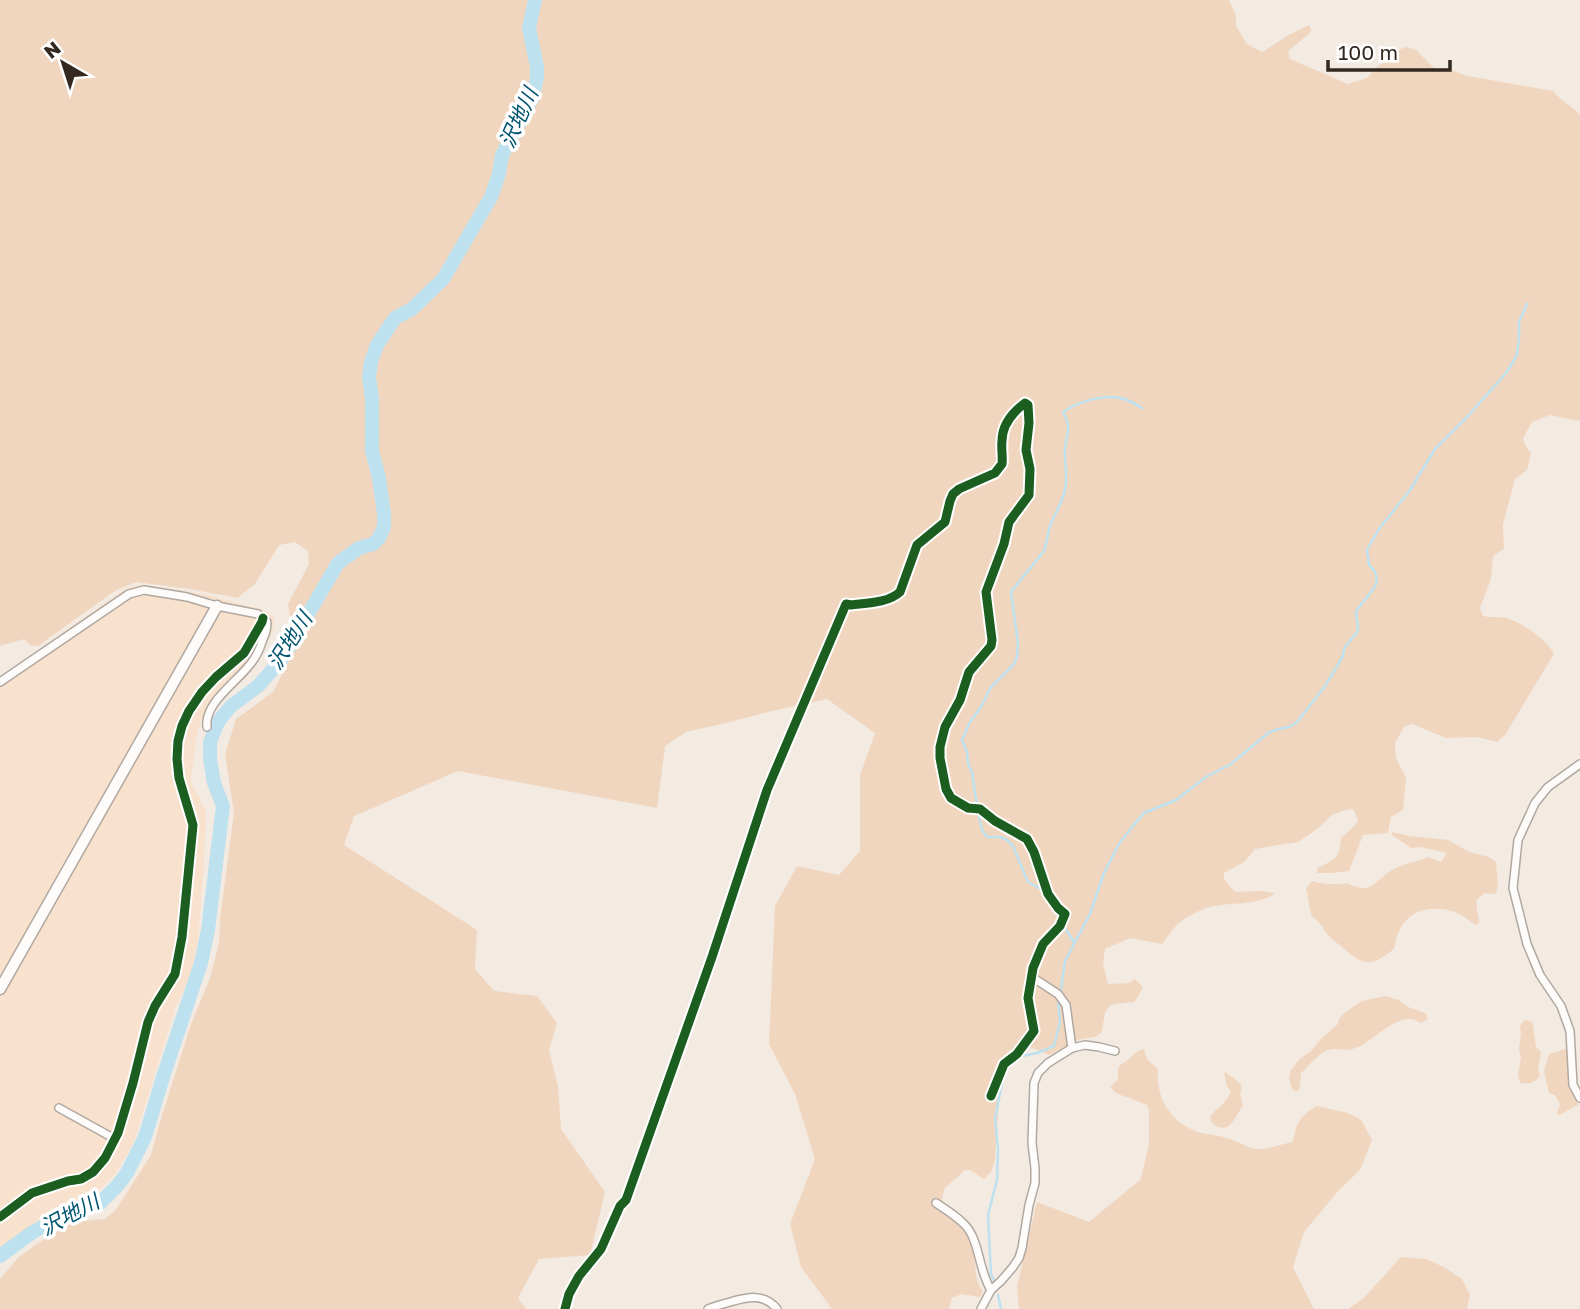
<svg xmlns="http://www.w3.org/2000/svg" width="1580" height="1309" font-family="'Golos Text','Noto Sans JP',sans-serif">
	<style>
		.built { fill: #f8e1cd }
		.green { fill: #f0d6be }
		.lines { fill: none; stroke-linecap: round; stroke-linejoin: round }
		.stream { stroke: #bee1ef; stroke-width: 2.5 }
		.river { stroke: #bee1ef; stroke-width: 14 }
		.street-casing { stroke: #b1a8a0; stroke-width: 10 }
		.secondary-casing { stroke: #b1a8a0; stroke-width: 13 }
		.street { stroke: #fdfcfb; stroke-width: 7 }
		.secondary { stroke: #fdfcfb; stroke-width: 10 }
		.cycleway-casing { stroke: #fff; stroke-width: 13 }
		.cycleway { stroke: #1b5e20; stroke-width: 9 }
		.labels { text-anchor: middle; stroke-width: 7; stroke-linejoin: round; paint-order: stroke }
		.water-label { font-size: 21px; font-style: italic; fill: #005570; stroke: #fff }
	</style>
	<rect width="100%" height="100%" fill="#f3eae2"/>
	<path class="built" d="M139,585L204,594L265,610L275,618L272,633L258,660L224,688L206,710L197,733L191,781L206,812L204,862L198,940L191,976L176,1006L133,1144L115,1174L97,1192L31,1227L0,1248V677L125,589Z"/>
	<g class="green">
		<path d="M0,0H1229L1236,16V26L1247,44L1262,52L1289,35L1309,25L1311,30L1310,33L1288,51L1290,59L1348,84L1367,78L1376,68L1401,49L1407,47L1416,50L1434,68L1448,69L1468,76L1553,91C1561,101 1572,106 1580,115V419L1578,421L1550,415L1532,422L1523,438L1525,445L1531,453L1527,470L1515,479L1503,524L1504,549L1493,556L1491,579L1480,608L1483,616C1490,618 1499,616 1506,618C1522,623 1546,638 1554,654L1505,735L1497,742L1477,737L1446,738L1412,724L1404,727L1395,743L1396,758L1406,778L1403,810L1391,817L1388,833L1363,835L1349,871L1332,873H1317V868C1335,860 1340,858 1341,838L1354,826L1358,821L1354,810L1349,809L1332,815L1316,830L1298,842L1255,849L1244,862L1224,873V879L1235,892L1262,891L1275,893C1261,906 1228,902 1210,907C1199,910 1183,918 1176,926C1171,931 1167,938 1162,944L1130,938L1105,949L1103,964L1108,984L1129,983L1135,979L1143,987L1139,995L1134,1002C1105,1005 1106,1003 1102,1032L1095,1037L1080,1039L1049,1055L1033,1048L1021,1045L997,1066L1000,1084L995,1160L991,1172L984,1179L970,1170H965L945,1188L942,1198L946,1216C965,1226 972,1242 975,1263C976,1274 976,1283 983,1291L980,1297L961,1294L952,1298L949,1309H832L801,1267L790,1224L815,1159L795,1094L769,1044L775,906L797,866L839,875L860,851V775L875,733L827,699L772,711L726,723L686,732L665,746L657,808L458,771L354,816L344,845L477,930L475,969L494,991L537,996L557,1023L549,1050L558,1087L561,1129L605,1192L590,1255L539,1259L518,1298L526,1309H0V1279L18,1258L35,1245L73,1222L104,1219L115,1211L151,1155L159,1125L191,1024L210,978L219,943L220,919L234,813L225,754L236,719L273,692L295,648L288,604L309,564L308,551L295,542L279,545L255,584L237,598L190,589L136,582L116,590L38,646H31L24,639L0,646Z"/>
		<path d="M1392,832L1409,836L1448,840L1469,852L1489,857L1496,862L1498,884L1496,894L1485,893L1477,899C1475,907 1479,914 1479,923L1476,925C1469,921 1460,913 1452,911C1420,903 1399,916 1394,949C1372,966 1365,967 1344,949C1339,944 1332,940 1327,934C1322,927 1320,921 1312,917C1308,906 1309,898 1306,888L1312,881C1324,885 1334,885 1347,883C1374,897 1375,878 1396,868C1406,863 1417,862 1427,857L1441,862L1447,853L1421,847L1411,848L1392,835Z"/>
		<path d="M1385,996L1399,1000L1408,1007L1425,1013L1428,1019L1421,1023C1417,1021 1414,1019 1410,1019C1390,1018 1370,1045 1352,1049C1343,1052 1335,1046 1326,1051C1316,1056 1309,1066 1301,1073L1300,1087L1297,1092L1292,1089L1289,1078L1291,1070L1300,1059L1311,1051L1323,1037L1338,1024L1339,1019L1344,1013L1362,1001Z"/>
		<path d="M1525,1020L1530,1021L1533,1024L1536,1047L1541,1052L1538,1069L1540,1076C1534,1083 1529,1084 1520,1083L1518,1075L1521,1058L1519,1049L1521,1033L1520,1026Z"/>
		<path d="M1144,1049L1147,1059L1158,1069C1155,1097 1171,1123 1198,1132C1209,1135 1220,1135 1230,1139C1240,1142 1250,1150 1261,1149C1271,1148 1282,1144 1293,1142C1296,1124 1300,1115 1317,1106L1348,1113L1356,1117L1362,1121L1372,1140L1360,1170L1339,1190L1304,1232L1293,1267L1314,1309H1019L1017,1287L1037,1202L1089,1222L1141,1179L1149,1143V1111L1147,1105L1116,1093L1110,1087L1118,1080V1068L1121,1064C1130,1061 1135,1050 1144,1049Z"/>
		<path d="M1565,1049C1570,1057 1567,1067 1569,1077C1571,1087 1577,1095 1578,1105L1559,1115L1557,1113L1560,1104L1555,1095L1549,1093L1544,1071L1549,1054Z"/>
		<path d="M1225,1072L1240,1083L1242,1088L1240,1094L1243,1106C1238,1112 1235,1120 1230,1125C1223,1132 1205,1124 1212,1114C1214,1111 1218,1109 1221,1106C1225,1102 1228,1097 1231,1092L1227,1086L1224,1074Z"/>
		<path d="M1401,1257L1427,1259L1447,1269L1462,1279L1470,1295L1467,1309H1348L1363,1299Z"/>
	</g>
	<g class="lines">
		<g class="stream">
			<path d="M977,806L972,772L968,764L967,752L962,740L970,722L981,707L991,687L1014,664L1017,657L1018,643L1011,592L1044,551C1047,543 1047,537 1049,529C1054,513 1065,500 1066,483C1067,472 1064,460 1065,449C1066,432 1073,431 1063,412C1079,401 1108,392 1127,400C1132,402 1137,405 1142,408"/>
			<path d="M978,812L982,830L987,837H1000L1007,840L1013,846L1028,882L1041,889L1051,906"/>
			<path d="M1064,927L1074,942"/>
			<path d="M1061,990L1065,961L1090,914L1104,873L1119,844L1132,827L1144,813L1176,800L1206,777L1231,764L1268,733L1278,729L1289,727L1297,722L1325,686L1342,658L1345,647L1357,632L1358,629L1356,612C1365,595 1389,583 1369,565L1367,550L1379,529L1410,490L1435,449L1467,417L1507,372L1517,355L1519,338V322L1527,304"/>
			<path d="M994,1281L991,1274L988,1215L997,1180L998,1149L995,1119L1003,1078L1008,1067L1014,1061L1022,1056L1037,1053L1054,1046L1060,1022L1058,999"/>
			<path d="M998,1295L1001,1309"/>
		</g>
		<path class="river" d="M0,1256L33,1232L63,1215L99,1204L118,1185L127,1173L145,1137L163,1077L201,963L208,930L223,806L214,783L210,759V742L218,722L230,707L258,686L282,659L338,563L359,548L373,544L379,538L384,527V514L379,478L372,451V399L369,377L371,362L377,345L395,318L412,309L443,279L491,197L499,174L502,155L533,97L537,77V67L529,28L535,0"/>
		<defs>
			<g id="street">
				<path d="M0,682L129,594L144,590L187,597L217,606L258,614L267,622C267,629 266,633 263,639C261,646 258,653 254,659C241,680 204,701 207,727"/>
				<path d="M1580,764L1548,787L1535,803L1518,840L1513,888L1527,944L1540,975L1561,1006L1570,1031L1573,1085L1580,1098"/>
				<path d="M1032,977L1058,994L1066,1005L1072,1048"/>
				<path d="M59,1108L115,1139"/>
				<path d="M936,1203C945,1209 955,1215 963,1223C980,1238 978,1270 991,1290"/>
				<path d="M0,1217L32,1193L68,1181L81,1179L93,1172L105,1158L118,1133L133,1083L148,1022L155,1006L175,974L182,937L193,825L179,778L177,759L178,741L182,726L189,711L202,692L216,677L244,653L262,622L263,618"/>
				<path d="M565,1309L569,1294L579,1276L601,1249L620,1206L626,1200L712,957L767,790L846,604L851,605C867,603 888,603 900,592L917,545L945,522L950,501L953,494L959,489L995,473L1002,464C1003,456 1001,449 1002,441C1002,425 1013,412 1025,403L1028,405L1029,423L1026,450L1030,469L1029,495L1009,522L1004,544L986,592L992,640L991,646L969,672L960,700L945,727L940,747V758L946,789L951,798L968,808L980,809L995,821L1027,839L1034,852L1048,894L1058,908L1065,914L1060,926L1043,944L1033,968L1028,998L1034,1031L1017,1054L1004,1064L991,1096"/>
				<path d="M708,1309C715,1306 723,1304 730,1302C748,1297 764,1293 777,1309"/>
				<path d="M981,1309L991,1290L1001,1281L1013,1267L1019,1258L1022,1248L1029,1205L1035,1183V1168L1032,1143L1034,1083L1038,1073L1048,1063L1072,1048L1085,1045L1099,1047L1115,1051"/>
			</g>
			<path id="secondary" d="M0,989L217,606"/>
		</defs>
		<use href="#street" class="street-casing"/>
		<use href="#secondary" class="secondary-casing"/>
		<use href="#street" class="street"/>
		<use href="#secondary" class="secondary"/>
		<defs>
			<g id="cycleway">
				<path d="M0,1217L32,1193L68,1181L81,1179L93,1172L105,1158L118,1133L133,1083L148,1022L155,1006L175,974L182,937L193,825L179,778L177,759L178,741L182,726L189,711L202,692L216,677L244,653L262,622L263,618"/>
				<path d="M565,1309L569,1294L579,1276L601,1249L620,1206L626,1200L712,957L767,790L846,604L851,605C867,603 888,603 900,592L917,545L945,522L950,501L953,494L959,489L995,473L1002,464C1003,456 1001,449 1002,441C1002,425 1013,412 1025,403L1028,405L1029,423L1026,450L1030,469L1029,495L1009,522L1004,544L986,592L992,640L991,646L969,672L960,700L945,727L940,747V758L946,789L951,798L968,808L980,809L995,821L1027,839L1034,852L1048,894L1058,908L1065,914L1060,926L1043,944L1033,968L1028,998L1034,1031L1017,1054L1004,1064L991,1096"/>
			</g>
		</defs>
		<use href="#cycleway" class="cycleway-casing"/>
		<use href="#cycleway" class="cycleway"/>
	</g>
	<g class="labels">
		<g class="water-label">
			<text transform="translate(519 118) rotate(-66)" y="7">沢地川</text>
			<text transform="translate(290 641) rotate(-57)" y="7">沢地川</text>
			<text transform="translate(70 1215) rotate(-28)" y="7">沢地川</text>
		</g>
	</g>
	<g transform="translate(63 63) rotate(321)" stroke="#ffffff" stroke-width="5" paint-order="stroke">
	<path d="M0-5L12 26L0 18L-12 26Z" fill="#342920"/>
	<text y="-10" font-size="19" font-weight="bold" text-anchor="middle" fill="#342920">N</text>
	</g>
	<path d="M1328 60v10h122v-10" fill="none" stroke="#342920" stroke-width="3.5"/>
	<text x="1338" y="60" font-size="21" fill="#342920" stroke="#ffffff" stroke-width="5" paint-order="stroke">100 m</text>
</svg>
